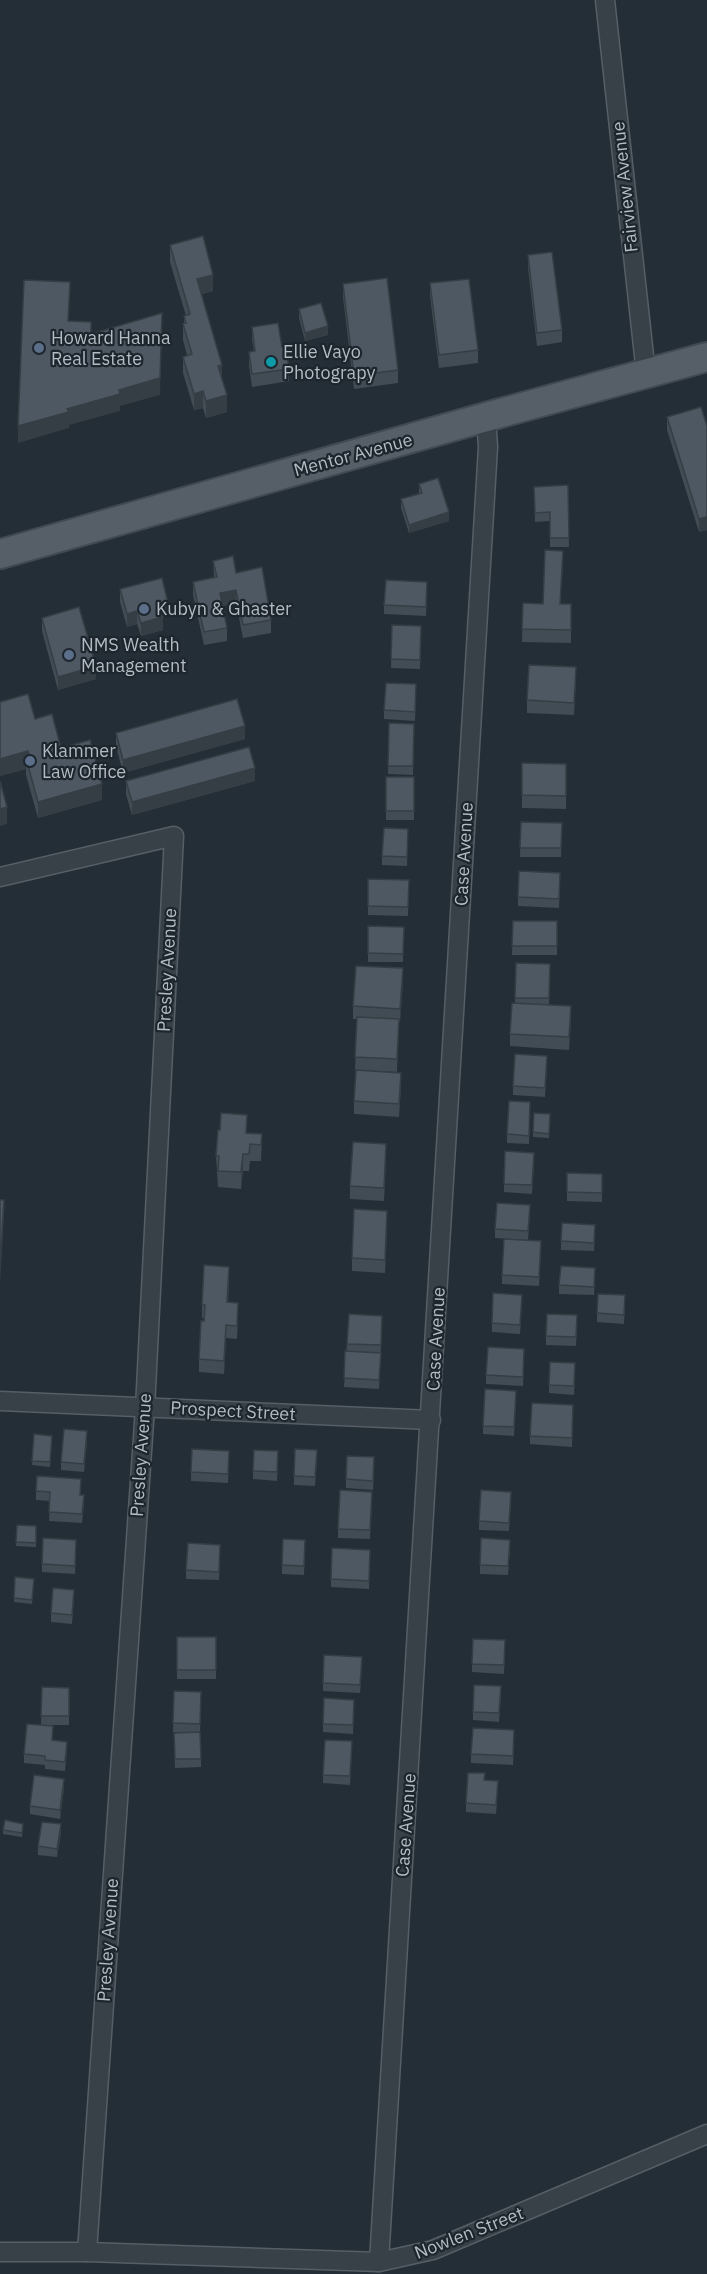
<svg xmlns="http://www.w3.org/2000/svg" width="707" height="2274" font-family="'IBM Plex Sans',sans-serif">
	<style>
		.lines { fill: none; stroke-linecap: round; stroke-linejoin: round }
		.minor-casing { stroke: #565e66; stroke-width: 21 }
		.primary-casing { stroke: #414951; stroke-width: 32 }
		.minor { stroke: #384048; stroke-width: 18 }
		.primary { stroke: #565f68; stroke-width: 28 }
		.wall { fill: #424c55 }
		.shaded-wall { fill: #363e45 }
		.building { fill: #4d5863; stroke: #363e45; stroke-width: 1.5 }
		.service-dot { fill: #5c6f8a; stroke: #1d252d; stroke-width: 2 }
		.culture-dot { fill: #0f9aa8; stroke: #1d252d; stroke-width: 2 }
		.labels { text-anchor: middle; stroke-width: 4.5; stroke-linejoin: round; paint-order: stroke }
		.street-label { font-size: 18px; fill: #b3bbc4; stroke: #1d252d }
		.poi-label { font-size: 18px; fill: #b3bbc4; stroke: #1d252d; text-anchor: start }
	</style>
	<rect width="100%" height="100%" fill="#242e37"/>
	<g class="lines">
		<defs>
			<g id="minor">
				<path d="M605,0L646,374"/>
				<path d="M0,877L174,836L145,1408L87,2252"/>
				<path d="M0,1401L431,1420"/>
				<path d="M0,2252H87L379,2262L433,2250L707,2134"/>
				<path d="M379,2262L488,447L486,417"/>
			</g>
			<path id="primary" d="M0,554L497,414L707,357"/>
		</defs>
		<use href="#minor" class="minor-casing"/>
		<use href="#primary" class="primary-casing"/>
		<use href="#minor" class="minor"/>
		<use href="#primary" class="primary"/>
	</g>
	<g class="wall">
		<path d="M170,245L213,291L202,294L222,380L227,412L206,418L203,408L194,410L183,373V357L187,355L183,340V324L184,323V316H186L170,262Z"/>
		<path d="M528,255L562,330V342L537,346L528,268Z"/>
		<path d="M430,283L478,350V363L439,368L430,296Z"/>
		<path d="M343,284L398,370V383L354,389L343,297Z"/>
		<path d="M299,309L328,335L305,341L299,318Z"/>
		<path d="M252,327L282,347L289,369V381L252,387L249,365V352L254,351L252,340Z"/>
		<path d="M667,417L707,426V530L699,532L667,430Z"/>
		<path d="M419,484L449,521L409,533L401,508V499L419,493Z"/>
		<path d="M568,485L569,547H550V521L535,522L534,487Z"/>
		<path d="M213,561L236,573L271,620V633L243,638L236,603L223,606L227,628V641L204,645L193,595V582L214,577Z"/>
		<path d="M563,564L560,604H571V643L522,642L523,603L543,604Z"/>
		<path d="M120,589L168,615L163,617V630L141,636L137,624L127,627L120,602Z"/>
		<path d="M427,591L426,616L384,614V605Z"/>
		<path d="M42,618L96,679L58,690L42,631Z"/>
		<path d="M392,625L421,626L420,669L391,668Z"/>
		<path d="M576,680L574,715L527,713V700Z"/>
		<path d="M416,693L415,721L384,719V710Z"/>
		<path d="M35,719L61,748L102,800L38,818L26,775V769L0,776Z"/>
		<path d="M389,723L414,724L413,775L388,774Z"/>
		<path d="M116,733L245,739L123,773L116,746Z"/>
		<path d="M522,763L566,764V809L522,808Z"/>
		<rect x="386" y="777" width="28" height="43"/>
		<path d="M126,781H255L132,815L126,794Z"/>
		<path d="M521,822L562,823L561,857H520Z"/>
		<path d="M408,838L407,866L382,865V856Z"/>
		<path d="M368,879L409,880L408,916L368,915Z"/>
		<path d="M560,882L559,908L518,906V897Z"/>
		<path d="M513,921H557V955H512Z"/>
		<path d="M368,926L404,927L403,962H368Z"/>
		<path d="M516,963L550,964L549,1005L571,1019L569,1050L510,1046V1034L515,1003Z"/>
		<path d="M403,981L400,1022H399L397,1072L355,1070L357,1019H353V1006Z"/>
		<path d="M547,1064L545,1097L513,1095V1086Z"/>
		<path d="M401,1086L399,1117L354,1114V1101Z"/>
		<path d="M530,1111L529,1144L507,1143V1134Z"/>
		<path d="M534,1113L550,1114L549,1138L533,1137Z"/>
		<path d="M247,1133L262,1134L261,1161H250L249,1171H243L241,1189L218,1187L216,1156Z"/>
		<path d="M386,1157L384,1201L350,1199V1186Z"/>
		<path d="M534,1162L532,1194L504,1192V1184Z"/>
		<path d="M567,1173L602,1174V1202L567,1201Z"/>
		<path d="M530,1214L528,1240L495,1238V1229Z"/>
		<path d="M387,1224L385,1273L352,1271V1258Z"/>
		<path d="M595,1234L594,1251L561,1250V1241Z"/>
		<path d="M541,1250L539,1286L502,1284V1275Z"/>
		<path d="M595,1276L594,1295L559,1294V1285Z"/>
		<path d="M229,1280L228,1303L238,1316L237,1339L226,1338L224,1374L199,1372V1359L204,1318H202V1305Z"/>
		<path d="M522,1304L520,1334L492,1332V1323Z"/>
		<path d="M625,1304L624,1324L597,1322V1313Z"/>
		<path d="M382,1324L379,1389L344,1387L347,1344Z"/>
		<path d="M577,1324L576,1346L546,1345V1336Z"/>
		<path d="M524,1358L523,1386L486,1384V1375Z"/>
		<path d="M575,1372L574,1395L549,1393V1385Z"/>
		<path d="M516,1400L514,1436L483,1434V1426Z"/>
		<path d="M573,1414L572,1447L530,1444V1436Z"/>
		<path d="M34,1434L52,1440L50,1467L32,1465Z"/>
		<path d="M87,1440L84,1472L61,1470V1462Z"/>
		<path d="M317,1459L315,1486L294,1485V1476Z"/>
		<path d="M229,1460L228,1483L191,1481V1472Z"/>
		<path d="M278,1460L277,1481L253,1479V1471Z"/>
		<path d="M374,1466L373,1490L346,1488V1479Z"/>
		<path d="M36,1491L81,1495L84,1504L82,1523L49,1521L50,1501L36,1500Z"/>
		<path d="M511,1500L509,1531L479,1530V1521Z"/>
		<path d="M372,1501L370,1539L338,1538V1529Z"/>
		<path d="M17,1525L36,1526V1547L16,1546Z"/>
		<path d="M510,1548L508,1575L480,1574V1565Z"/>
		<path d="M76,1549L75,1574L42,1572V1564Z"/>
		<path d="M305,1549L304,1575L282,1574V1565Z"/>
		<path d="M220,1554L219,1580L186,1579V1570Z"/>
		<path d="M370,1559L369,1589L331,1587V1579Z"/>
		<path d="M15,1577L34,1579L32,1604L14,1602Z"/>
		<path d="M74,1599L72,1624L51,1622V1613Z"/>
		<rect x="177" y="1637" width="39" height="42"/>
		<path d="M505,1649L504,1674L472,1672V1664Z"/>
		<path d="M362,1666L360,1693L323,1691V1683Z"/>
		<path d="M42,1687L69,1688V1725H41Z"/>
		<path d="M174,1691L201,1692L200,1732H173Z"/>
		<path d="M501,1695L499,1722L473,1720V1712Z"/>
		<path d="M354,1708L353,1734L323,1732V1724Z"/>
		<path d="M174,1733L201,1759V1767L175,1768Z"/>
		<path d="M514,1739L513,1765L471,1763V1754Z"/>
		<path d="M52,1740L67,1750L65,1771L45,1769V1765L24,1763V1754Z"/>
		<path d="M352,1750L350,1785L323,1783V1775Z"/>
		<path d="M485,1780L498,1789L496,1814L466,1812V1803Z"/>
		<path d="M64,1788L60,1819L30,1814V1806Z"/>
		<path d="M23,1828L22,1837L3,1834V1830Z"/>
		<path d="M61,1833L57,1857L38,1855V1846Z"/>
	</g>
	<g class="shaded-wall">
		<path d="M213,275V291L197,296V279Z"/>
		<path d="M162,313L160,395L120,406V411L69,425V428L18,443V426L67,409L119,390Z"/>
		<path d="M328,326V335L305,341V333Z"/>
		<path d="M222,365V382L218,366Z"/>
		<path d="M203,391V408L194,410V394Z"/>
		<path d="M227,395V412L206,418V401Z"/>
		<path d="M449,512V521L409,533V525Z"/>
		<path d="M707,517V530L699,532V519Z"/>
		<path d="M236,590V603L220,606V593Z"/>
		<path d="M168,603V615L163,617V630L141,636V623L159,605Z"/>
		<path d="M137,611V624L127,627V614Z"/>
		<path d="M96,666V679L58,690V677Z"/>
		<path d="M245,726V739L123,773V760Z"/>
		<path d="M28,751V766L26,758V769L0,776V759Z"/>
		<path d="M255,768V781L132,815V802Z"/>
		<path d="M102,784V800L38,818V802Z"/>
		<path d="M7,807V824L0,826V809Z"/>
		<path d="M403,968V981L400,1022V1009Z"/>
		<path d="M571,1006V1019L569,1050V1037Z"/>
		<path d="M386,1144V1157L384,1201V1188Z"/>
		<path d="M243,1154V1171L241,1189V1172Z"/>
		<path d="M4,1200V1216L0,1284V1267Z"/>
		<path d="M387,1211V1224L385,1273V1260Z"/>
		<path d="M226,1325V1338L224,1374V1361Z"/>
		<path d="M87,1431V1440L84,1472V1464Z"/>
		<path d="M64,1779V1788L60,1819V1810Z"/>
		<path d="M61,1824V1833L57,1857V1849Z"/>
	</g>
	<g class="building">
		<path d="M203,236L213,275L197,279L222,365L218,366L227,395L206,401L203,391L194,394L183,357L192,354L183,324L186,323L184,316L190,314L170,245Z"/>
		<path d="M552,252L562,330L537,333L528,255Z"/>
		<path d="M387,278L398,370L354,376L343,284Z"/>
		<path d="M469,279L478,350L439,355L430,283Z"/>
		<path d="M24,280L70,282L68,321L91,322V334L162,313L160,378L119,390L120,394L67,409L69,412L18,426Z"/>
		<path d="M321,303L328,326L305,333L299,309Z"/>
		<path d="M278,323L282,347H286L289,369L252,374L249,352L255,351L252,327Z"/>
		<path d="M701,407L707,426V517L699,519L667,417Z"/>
		<path d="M438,478L449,512L409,525L401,499L422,493L419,484Z"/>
		<path d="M568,485L569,538H550V512L535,513L534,487Z"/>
		<path d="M545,550L563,551L560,604H571V630L522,629L523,603L543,604Z"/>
		<path d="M233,556L236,573L262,567L271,620L243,625L236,590L220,593L227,628L204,632L193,582L217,577L213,561Z"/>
		<path d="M162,578L168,603L159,605L163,617L141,623L137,611L127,614L120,589Z"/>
		<path d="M386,580L427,582L426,607L384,605Z"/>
		<path d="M79,607L96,666L58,677L42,618Z"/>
		<path d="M392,625L421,626L420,660L391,659Z"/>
		<path d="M529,665L576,667L574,703L527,700Z"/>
		<path d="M386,683L416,684L415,712L384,710Z"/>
		<path d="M28,694L35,719L52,714L61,748L90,740L102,784L38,802L26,758L30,757L28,751L0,759V702Z"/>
		<path d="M237,699L245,726L123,760L116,733Z"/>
		<path d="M389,723L414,724L413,766H388Z"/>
		<path d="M249,747L255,768L132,802L126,781Z"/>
		<path d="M522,763L566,764V796L522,795Z"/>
		<rect x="386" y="777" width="28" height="34"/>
		<path d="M0,781L7,807L0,809Z"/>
		<path d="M521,822L562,823L561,848H520Z"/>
		<path d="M384,828L408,829L407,857L382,856Z"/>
		<path d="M519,871L560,873L559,899L518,897Z"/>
		<path d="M368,879L409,880L408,907L368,906Z"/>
		<path d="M513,921H557V946H512Z"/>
		<path d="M368,926L404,927L403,954L368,953Z"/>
		<path d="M516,963L550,964L549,998H515Z"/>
		<path d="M356,966L403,968L400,1009L353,1006Z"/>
		<path d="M512,1003L571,1006L569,1037L510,1034Z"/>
		<path d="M357,1017L399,1019L397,1059L355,1057Z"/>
		<path d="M515,1054L547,1056L545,1088L513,1086Z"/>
		<path d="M356,1070L401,1073L399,1104L354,1101Z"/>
		<path d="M509,1101L530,1102L529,1136L507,1134Z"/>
		<path d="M221,1113L247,1115L246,1133L262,1134L261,1145L250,1144L249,1154H243L241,1172L218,1171L219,1156H216L218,1130H220Z"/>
		<path d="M534,1113L550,1114L549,1134L533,1132Z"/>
		<path d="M353,1142L386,1144L384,1188L350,1186Z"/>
		<path d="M505,1151L534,1153L532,1185L504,1184Z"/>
		<path d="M567,1173L602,1174V1193L567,1192Z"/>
		<path d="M0,1200H4L0,1267Z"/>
		<path d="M497,1203L530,1205L528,1231L495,1229Z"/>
		<path d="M354,1209L387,1211L385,1260L352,1258Z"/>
		<path d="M562,1223L595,1225L594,1243L561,1241Z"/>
		<path d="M504,1239L541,1241L539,1277L502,1275Z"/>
		<path d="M204,1265L229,1267L227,1302L238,1303L237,1326L226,1325L224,1361L199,1359L201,1321H204L205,1305H202Z"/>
		<path d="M561,1266L595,1268L594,1287L559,1285Z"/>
		<path d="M493,1293L522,1295L520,1325L492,1323Z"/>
		<path d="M598,1294L625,1295L624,1315L597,1313Z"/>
		<path d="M349,1314L382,1316L381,1345L347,1344Z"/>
		<path d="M547,1314L577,1315L576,1337L546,1336Z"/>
		<path d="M488,1347L524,1349L523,1377L486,1375Z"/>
		<path d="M345,1351L381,1353L379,1380L344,1378Z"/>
		<path d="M550,1362L575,1363L574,1386L549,1385Z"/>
		<path d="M485,1389L516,1391L514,1427L483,1426Z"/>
		<path d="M532,1403L573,1405L572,1438L530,1436Z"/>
		<path d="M64,1429L87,1431L84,1464L61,1462Z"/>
		<path d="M34,1434L52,1436L50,1462L32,1461Z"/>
		<path d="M192,1449L229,1451L228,1474L191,1472Z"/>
		<path d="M295,1449L317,1450L315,1477L294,1476Z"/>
		<path d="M254,1450L278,1451L277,1472L253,1471Z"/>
		<path d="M347,1456L374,1457L373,1481L346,1479Z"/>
		<path d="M37,1476L81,1479L80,1495H84L82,1514L49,1512L50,1492L36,1491Z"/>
		<path d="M340,1490L372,1492L370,1530L338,1529Z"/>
		<path d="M481,1490L511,1492L509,1523L479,1521Z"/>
		<path d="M17,1525L36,1526V1543L16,1542Z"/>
		<path d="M43,1538L76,1540L75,1566L42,1564Z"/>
		<path d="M481,1538L510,1540L508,1566L480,1565Z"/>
		<path d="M283,1539L305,1540L304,1566L282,1565Z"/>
		<path d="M188,1543L220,1545L219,1572L186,1570Z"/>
		<path d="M332,1548L370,1550L369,1581L331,1579Z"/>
		<path d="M15,1577L34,1579L32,1600L14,1598Z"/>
		<path d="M53,1588L74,1590L72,1615L51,1613Z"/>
		<rect x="177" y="1637" width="39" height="33"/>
		<path d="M473,1639L505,1640L504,1665L472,1664Z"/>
		<path d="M324,1655L362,1657L360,1685L323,1683Z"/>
		<path d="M474,1685L501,1686L499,1713L473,1712Z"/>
		<path d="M42,1687L69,1688V1716H41Z"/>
		<path d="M174,1691L201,1692L200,1724L173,1723Z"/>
		<path d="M324,1698L354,1700L353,1725L323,1724Z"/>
		<path d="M27,1724L53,1726L52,1740L67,1742L65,1762L45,1760V1756L24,1754Z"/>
		<path d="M473,1728L514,1730L513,1756L471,1754Z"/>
		<path d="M200,1732L201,1759H175L174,1733Z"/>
		<path d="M325,1740L352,1741L350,1776L323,1775Z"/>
		<path d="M468,1773H485L484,1780L498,1781L496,1805L466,1803Z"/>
		<path d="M34,1775L64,1779L60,1810L30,1806Z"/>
		<path d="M5,1820L23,1824L22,1833L3,1830Z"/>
		<path d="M42,1822L61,1824L57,1849L38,1846Z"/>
	</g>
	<g class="service-dot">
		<circle cx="39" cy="348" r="6"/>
		<circle cx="144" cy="609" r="6"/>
		<circle cx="69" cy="655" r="6"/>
		<circle cx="30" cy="761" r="6"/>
	</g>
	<circle class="culture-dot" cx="271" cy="362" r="6"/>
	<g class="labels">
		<g class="street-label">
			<text transform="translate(625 187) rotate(-96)" y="6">Fairview Avenue</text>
			<text transform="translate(353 455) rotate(-15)" y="6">Mentor Avenue</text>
			<text transform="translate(464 854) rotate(-87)" y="6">Case Avenue</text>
			<text transform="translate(167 970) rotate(-87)" y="6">Presley Avenue</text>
			<text transform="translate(436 1339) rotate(-87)" y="6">Case Avenue</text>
			<text transform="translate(233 1411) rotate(3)" y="6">Prospect Street</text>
			<text transform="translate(141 1455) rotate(-86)" y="6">Presley Avenue</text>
			<text transform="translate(406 1825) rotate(-86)" y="6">Case Avenue</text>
			<text transform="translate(108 1940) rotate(-86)" y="6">Presley Avenue</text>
			<text transform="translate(469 2233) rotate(-21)" y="6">Nowlen Street</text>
		</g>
		<g class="poi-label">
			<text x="51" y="344">Howard Hanna<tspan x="51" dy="21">Real Estate</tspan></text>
			<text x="283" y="358">Ellie Vayo<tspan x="283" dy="21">Photograpy</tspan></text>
			<text x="156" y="615">Kubyn &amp; Ghaster</text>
			<text x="81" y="651">NMS Wealth<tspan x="81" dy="21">Management</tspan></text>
			<text x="42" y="757">Klammer<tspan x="42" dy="21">Law Office</tspan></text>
		</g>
	</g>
</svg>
